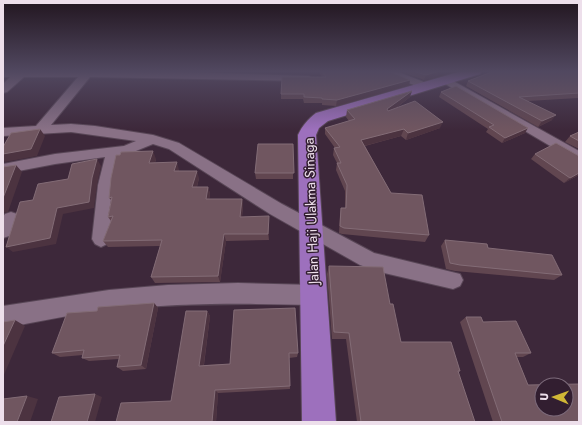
<svg xmlns="http://www.w3.org/2000/svg" width="582" height="425" font-family="Jost,sans-serif">
	<style>
		.lines { fill: none; stroke-linecap: round; stroke-linejoin: round }
		.minor-casing { stroke: #584656; stroke-width: 2 }
		.primary-casing { stroke: #584656; stroke-width: 2 }
		.minor { fill: #897186; fill-rule: evenodd }
		.primary { fill: #9d70bd; fill-rule: evenodd }
		.wall { fill: #614650 }
		.shaded-wall { fill: #4c3340 }
		.building { fill: #705660; stroke: #836c76; fill-rule: evenodd }
		.labels { text-anchor: middle; stroke-width: 3; stroke-linejoin: round; paint-order: stroke }
		.street-label { font-size: 14px; fill: #eddfeb; stroke: #321e30 }
	</style>
	<rect width="100%" height="100%" fill="#3d283a"/>
	<g class="lines">
		<defs>
			<g id="minor">
				<path d="M3,71H151L309,76L311,78L309,80L305,81L90,77L51,125L71,124L95,126L153,135L179,143L282,204L374,253L460,274L463,280L460,286L453,289L380,272L360,265L270,214L169,149L153,144L131,153L120,155L114,185L110,239L107,244L101,247L95,244L92,239L98,185L105,157L55,164L3,174V164L55,154L124,146L136,141L71,132L3,136V128L36,126L78,77H24L7,92L3,93V84L10,77H3Z"/>
				<path d="M383,71H396L429,84L431,86L429,88H421L384,73Z"/>
				<path d="M446,77L579,151V162L574,160L442,82L440,80Z"/>
				<path d="M11,212L17,214L20,219L9,236L3,238V217L5,214Z"/>
				<path d="M238,283L314,285L321,288L324,295L321,302L314,305C246,303 179,303 111,310C75,313 39,322 3,328V306L109,290L168,285Z"/>
			</g>
			<path id="primary" d="M462,71H482L480,74L328,121L319,128L316,135L336,422H302L298,135C302,126 308,119 316,113Z"/>
		</defs>
		<use href="#minor" class="minor-casing"/>
		<use href="#primary" class="primary-casing"/>
		<use href="#minor" class="minor"/>
		<use href="#primary" class="primary"/>
	</g>
	<g class="wall">
		<path d="M318,71H388L410,80L409,85L336,106L322,105V103H304L303,99H281V94L322,77Z"/>
		<path d="M399,71H439L437,77L424,80Z"/>
		<path d="M488,71H579V99L578,98L528,101L552,120L538,127L466,86L468,81L491,72Z"/>
		<path d="M441,92L525,133L502,143L486,132L488,129L439,97Z"/>
		<path d="M410,97L395,109L440,128L406,140L401,136L365,146L391,193L429,235L425,242L342,234L339,233L340,214L341,208H345V191L336,170L337,163L333,155L334,148H335L325,134V128L349,121L346,117L347,110Z"/>
		<path d="M579,132V149L565,142L570,136Z"/>
		<path d="M293,144V179H256L255,173Z"/>
		<path d="M535,154L579,156V175L564,183L531,159Z"/>
		<path d="M156,159L155,163L179,170V171L199,178L197,187H208L210,194L209,199H242L243,206L242,217L269,223V240L226,241L220,282L155,283L151,277L160,246L108,247L103,241L111,221L108,217L111,200L109,198Z"/>
		<path d="M445,240L488,248L562,275L554,280L455,271L446,269L441,246Z"/>
		<path d="M329,266L390,304L401,342L460,371L458,372L475,422H357L346,339H332L327,274Z"/>
		<path d="M154,303L158,308L146,369L123,371L117,367L119,359L89,361L82,358L83,355L60,357L52,353L97,311Z"/>
		<path d="M234,310L298,353L297,357L289,358L290,389L218,393L216,422H116L171,401L207,311L210,316L204,365L230,364Z"/>
		<path d="M466,317L483,322L531,353L523,357H517L528,385L579,422H493L460,322Z"/>
	</g>
	<g class="shaded-wall">
		<path d="M439,71L437,77L424,80L426,75Z"/>
		<path d="M410,80L409,85L336,106L337,100Z"/>
		<path d="M412,91L410,97L385,116L387,109Z"/>
		<path d="M556,115L552,120L538,127L542,121Z"/>
		<path d="M443,122L440,128L406,140L408,133Z"/>
		<path d="M528,128L525,133L502,143L505,138Z"/>
		<path d="M40,129L45,136L37,156L5,162L3,160V154Z"/>
		<path d="M404,129L401,136L360,147L361,140Z"/>
		<path d="M153,151L156,159L152,170L149,163Z"/>
		<path d="M97,159L101,166L97,185L94,208L63,214L56,244L13,252L6,247L57,208L92,178Z"/>
		<path d="M177,162L179,170L177,178L174,171Z"/>
		<path d="M16,165L22,172L8,212L3,213V198Z"/>
		<path d="M197,171L199,178L195,194L192,187Z"/>
		<path d="M579,173V175L564,183L570,178Z"/>
		<path d="M208,187L210,194L208,206L206,199Z"/>
		<path d="M242,199L243,206L241,224L240,217Z"/>
		<path d="M269,216V240L268,234Z"/>
		<path d="M224,234L226,241L220,282L218,276Z"/>
		<path d="M154,303L158,308L146,369L141,365Z"/>
		<path d="M207,311L210,316L203,370L199,366Z"/>
		<path d="M15,320L25,326L3,377V346Z"/>
		<path d="M215,390L218,393L216,422H212Z"/>
		<path d="M95,394L102,397L95,422H87Z"/>
		<path d="M27,396L38,399L30,422H17Z"/>
	</g>
	<g class="building">
		<path d="M322,71H388L410,80L337,100L322,99V98L304,97V94H281L282,77H326Z"/>
		<path d="M413,71H439L426,75Z"/>
		<path d="M494,71H579V93L519,97L556,115L542,121L468,81Z"/>
		<path d="M456,86L528,128L505,138L489,127L494,125L441,92Z"/>
		<path d="M412,91L387,109L388,111L415,101L443,122L408,133L404,129L361,140L391,193L422,195L429,235L344,228L340,226L341,208H346L347,185L337,163H341L334,148L340,147L325,128L355,119L347,110Z"/>
		<path d="M40,129L31,149L3,154V147L11,133Z"/>
		<path d="M579,132V141L570,136Z"/>
		<path d="M556,143L579,156V173L570,178L535,154Z"/>
		<path d="M258,144H293L294,173H255Z"/>
		<path d="M153,151L149,163L177,162L174,171H197L192,187H208L206,199H242L240,217L269,216L268,234H224L218,276L151,277L162,240L103,241L113,216L108,217L112,197L109,198L111,178L116,155H120L121,152Z"/>
		<path d="M97,159L92,178L89,202L57,208L50,238L6,247L20,202L33,200L38,184L68,179L72,164Z"/>
		<path d="M16,165L3,198V167Z"/>
		<path d="M445,240L487,244L488,248L552,255L562,275L460,265L450,263Z"/>
		<path d="M329,266L383,267L390,304H393L401,342H451L460,371H458L475,422H361L349,333L334,332Z"/>
		<path d="M154,303L141,365L117,367L120,355L82,358L84,350L52,353L67,313L97,311L98,307Z"/>
		<path d="M295,308L298,353H289L290,386L215,390L212,422H116L121,403L171,401L186,311H207L199,366L230,364L234,310Z"/>
		<path d="M466,317H481L483,322L516,321L531,353H515L528,385L579,384V422H502ZM542,385H566V409H542Z"/>
		<path d="M15,320L3,346V322Z"/>
		<path d="M95,394L87,422H51L59,397Z"/>
		<path d="M27,396L17,422H3V399Z"/>
	</g>
	<linearGradient id="sky" x2="0" y2="1"><stop stop-color="#221620"/><stop offset="0.55" stop-color="#514860"/><stop offset="1" stop-color="#514860" stop-opacity="0"/></linearGradient>
	<rect width="582" height="130" fill="url(#sky)"/>
	<g class="labels">
		<g class="street-label">
			<text transform="translate(311 211) rotate(-92)" y="5">Jalan Haji Ulakma Sinaga</text>
		</g>
	</g>
	<rect width="582" height="425" fill="none" stroke="#eddfeb" stroke-width="8"/>
	<g transform="translate(554 397) rotate(272)"><circle r="19" fill="#321e30" stroke="#7d6b7b"/>
	<path d="M0-3L7 15L0 10L-7 15Z" fill="#d1b736"/>
	<text y="-6" font-size="11" font-weight="bold" text-anchor="middle" fill="#eddfeb">U</text>
	</g>
</svg>
